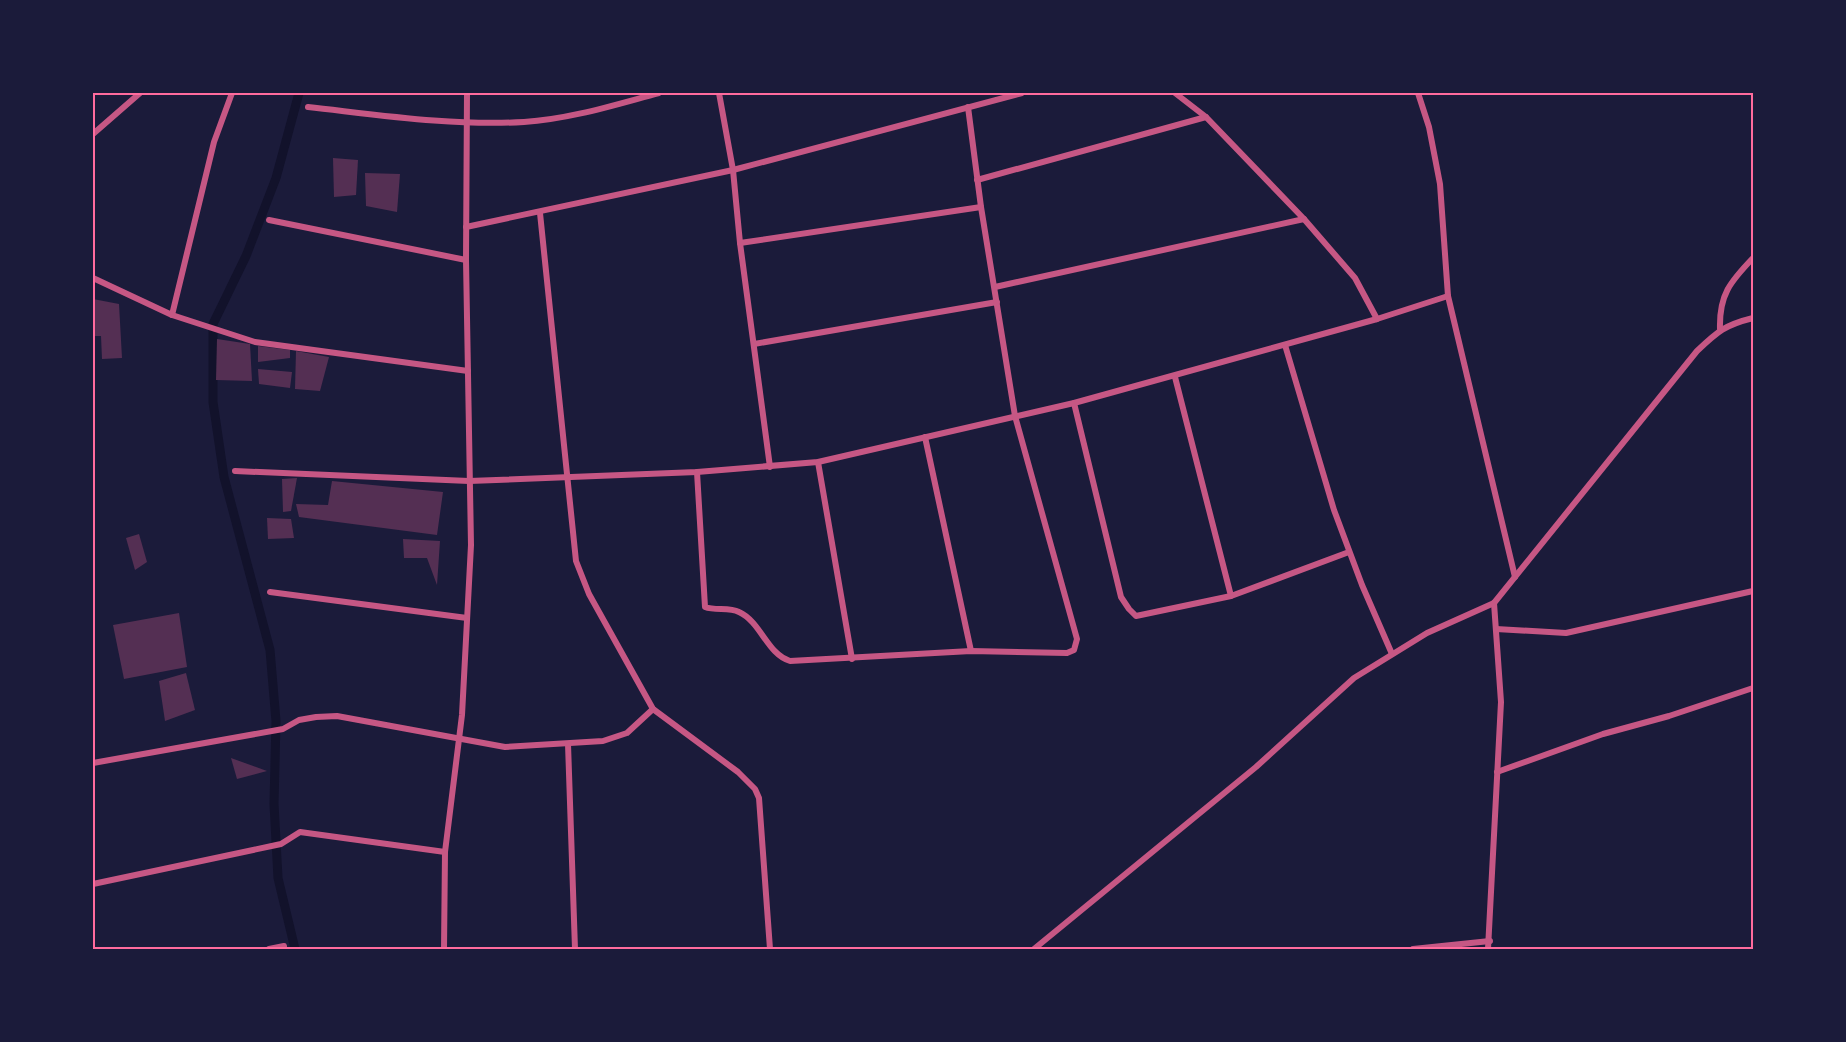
<svg xmlns="http://www.w3.org/2000/svg" width="1846" height="1042" font-family="Spectral,serif">
	<style>
		.lines { fill: none; stroke-linecap: round; stroke-linejoin: round }
		.stream { stroke: #12122b; stroke-width: 9 }
		.building { fill: #542f53 }
		.minor { stroke: #c65784; stroke-width: 6 }
		.neatline { fill: none; stroke: #ff6b9d; stroke-width: 2 }
	</style>
	<rect width="100%" height="100%" fill="#1b1b3a"/>
	<g class="lines">
		<path class="stream" d="M295,949L278,878L274,804L276,721L270,650L224,477L213,402V324L246,256L276,178L299,93"/>
	</g>
	<g class="building">
		<path d="M333,158L358,160L356,195L334,197Z"/>
		<path d="M365,173L400,174L397,212L366,206Z"/>
		<path d="M93,299L119,304L122,358L102,359L101,336H93Z"/>
		<path d="M217,339L250,344L252,381L216,380Z"/>
		<path d="M258,346L290,350V358L258,362Z"/>
		<path d="M296,351L329,357L320,391L295,389Z"/>
		<path d="M258,369L292,372L290,388L259,384Z"/>
		<path d="M297,478L291,511L283,512L282,479Z"/>
		<path d="M332,481L443,492L437,535L299,517L296,504L328,505Z"/>
		<path d="M267,518L291,519L294,538L268,539Z"/>
		<path d="M139,534L147,562L135,570L126,538Z"/>
		<path d="M403,539L440,541L437,585L427,558H404Z"/>
		<path d="M179,613L187,667L124,679L113,625Z"/>
		<path d="M186,673L195,710L165,721L159,681Z"/>
		<path d="M231,758L267,771L237,779Z"/>
	</g>
	<g class="lines">
		<g class="minor">
			<path d="M719,93L733,170L740,243L770,467"/>
			<path d="M1175,93L1206,117L1304,219L1355,278L1377,319"/>
			<path d="M1418,93L1429,127L1440,184L1448,296L1515,577"/>
			<path d="M308,107C380,115 452,126 524,122C570,119 614,105 659,93"/>
			<path d="M93,134L140,93"/>
			<path d="M977,180L1206,117"/>
			<path d="M540,213L576,561L589,594L653,709L738,772L755,789L759,798L770,949"/>
			<path d="M269,220L466,260"/>
			<path d="M466,227L733,170L1022,93"/>
			<path d="M740,243L981,207"/>
			<path d="M93,278L172,315L255,342L468,371"/>
			<path d="M995,287L1304,219"/>
			<path d="M172,315L214,142L232,93"/>
			<path d="M1720,329C1719,295 1730,282 1753,258"/>
			<path d="M754,344L997,302"/>
			<path d="M1285,345L1334,510L1362,585L1392,654"/>
			<path d="M1175,377L1231,596"/>
			<path d="M1074,403L1121,597L1129,609L1136,616L1231,596L1349,552"/>
			<path d="M925,437L971,651"/>
			<path d="M818,462L852,659"/>
			<path d="M235,471L469,481L697,472L818,462L1074,403L1377,319L1448,296"/>
			<path d="M697,472L705,607C715,611 729,607 739,612C761,622 767,654 790,661L971,651L1067,653L1074,650L1077,639L1015,416L981,207L968,107"/>
			<path d="M270,592L467,618"/>
			<path d="M1496,629L1566,633L1753,591"/>
			<path d="M568,744L575,949"/>
			<path d="M93,763L283,729L299,720L316,717L337,716L505,747L603,741L627,733L653,709"/>
			<path d="M1497,772L1603,734L1669,716L1753,688"/>
			<path d="M93,884L281,844L300,832L445,852"/>
			<path d="M269,949L284,946"/>
			<path d="M444,949L445,852L462,715L471,545L466,260L467,93"/>
			<path d="M1034,949L1256,767L1354,678L1427,633L1494,603L1697,351C1718,331 1725,325 1753,318"/>
			<path d="M1413,949L1490,941"/>
			<path d="M1488,949L1501,702L1494,603"/>
		</g>
	</g>
	<rect width="1846" height="1042" fill="none" stroke="#1b1b3a" stroke-width="189"/>
	<rect x="94" y="94" width="1658" height="854" class="neatline"/>
</svg>
